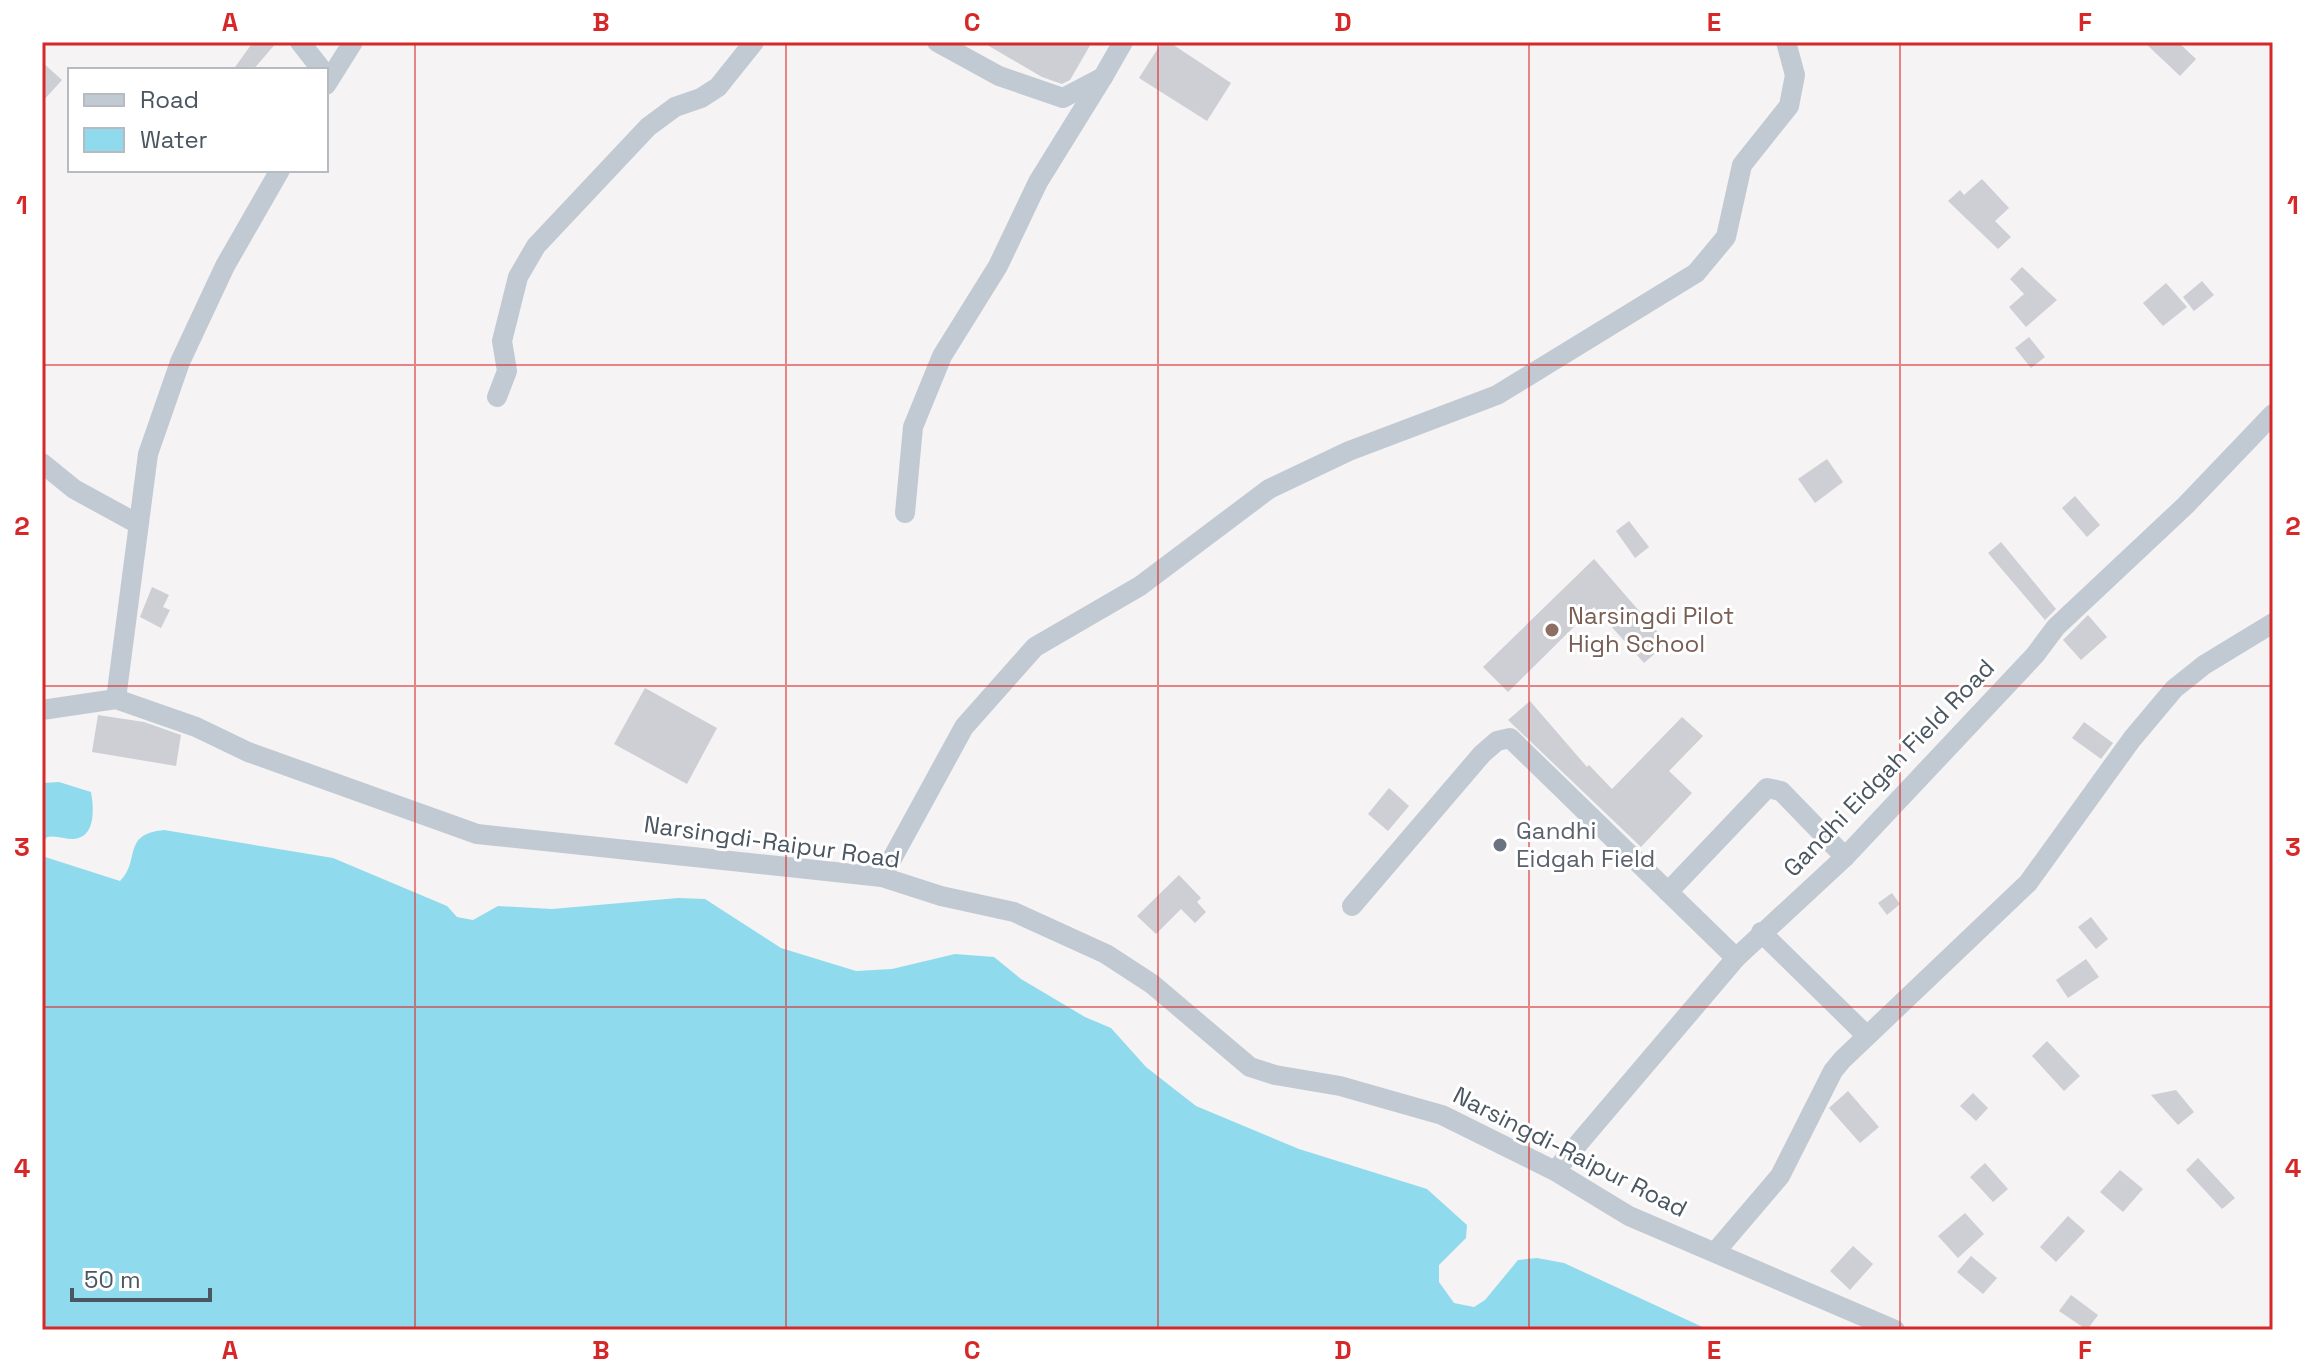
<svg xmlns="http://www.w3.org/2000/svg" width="2315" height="1372" font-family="'Space Grotesk',sans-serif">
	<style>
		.water { fill: #90daee }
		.building { fill: #cdcfd5 }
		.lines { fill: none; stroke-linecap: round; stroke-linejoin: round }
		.minor { stroke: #c1cad2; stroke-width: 20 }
		.grid { fill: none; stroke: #d62828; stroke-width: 2; stroke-opacity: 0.55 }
		.education-dot { fill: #8d6e63; stroke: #fff; stroke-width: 3 }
		.worship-dot { fill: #6b7280; stroke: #fff; stroke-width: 3 }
		.labels { text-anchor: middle; stroke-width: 6; stroke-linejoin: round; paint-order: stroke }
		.education-label { font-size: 24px; fill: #785e54; stroke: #fff; text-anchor: start }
		.street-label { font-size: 24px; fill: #4a5661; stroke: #fff }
		.worship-label { font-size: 24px; fill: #5b616d; stroke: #fff; text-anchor: start }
		.neatline { fill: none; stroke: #d62828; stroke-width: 3 }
		.grid-label { font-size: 26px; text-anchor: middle; font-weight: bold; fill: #d62828 }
	</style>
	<rect width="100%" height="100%" fill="#f5f3f3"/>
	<g class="water">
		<path d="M59,782L91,792C94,808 96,838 73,839C64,839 56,835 47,837L42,845V783Z"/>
		<path d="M164,830L333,858L447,906L457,917L473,920L498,906L552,909L678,898L705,899L781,948L856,971L892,969L955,954L994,957L1021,979L1085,1017L1111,1028L1146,1067L1196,1106L1299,1149L1427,1189L1467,1225L1466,1238L1439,1265V1282L1454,1303L1474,1307L1485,1300L1518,1260L1537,1258L1564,1263L1709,1330H42V856L120,881C141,861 121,834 164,830Z"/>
	</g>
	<g class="building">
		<path d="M253,42H277L253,70H233Z"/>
		<path d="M982,42H1092L1070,80L1062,84L1042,77Z"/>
		<path d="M1162,42H1169L1231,83L1207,121L1139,78Z"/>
		<path d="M2144,42H2178L2196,59L2180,76Z"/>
		<path d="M42,62L62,80L42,102Z"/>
		<path d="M1982,179L2009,208L1995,221L2011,237L1998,249L1948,201L1960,190L1964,195Z"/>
		<path d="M2022,267L2057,300L2026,327L2009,307L2024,294L2010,279Z"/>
		<path d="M2202,281L2214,295L2194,311L2183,297Z"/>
		<path d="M2166,283L2187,307L2163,326L2143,303Z"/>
		<path d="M2029,337L2045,357L2031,368L2015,348Z"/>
		<path d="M1827,459L1843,482L1815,503L1798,479Z"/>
		<path d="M2075,496L2100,525L2087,537L2062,508Z"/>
		<path d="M1629,521L1649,547L1635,558L1616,531Z"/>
		<path d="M2001,542L2056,609L2045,620L1988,553Z"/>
		<path d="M1594,559L1667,643L1644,663L1594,607L1508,692L1483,667Z"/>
		<path d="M152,587L169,595L163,607L170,610L161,628L140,617Z"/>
		<path d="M2088,615L2107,637L2081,660L2063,640Z"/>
		<path d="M645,688L717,728L687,784L614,744Z"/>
		<path d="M1530,701L1587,767L1589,765L1612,789L1682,717L1703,736L1669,771L1692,793L1641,847L1508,720Z"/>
		<path d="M98,715L144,722L181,735L176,766L92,752Z"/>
		<path d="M2084,722L2113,743L2101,759L2072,738Z"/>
		<path d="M1389,788L1409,806L1388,831L1368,814Z"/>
		<path d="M1179,875L1201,898L1197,902L1206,912L1195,923L1181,909L1156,934L1137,916Z"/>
		<path d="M1892,893L1900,904L1887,915L1878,903Z"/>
		<path d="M2091,917L2108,939L2096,949L2078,927Z"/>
		<path d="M2086,959L2099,977L2068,998L2056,980Z"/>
		<path d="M2047,1041L2080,1076L2064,1091L2032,1056Z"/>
		<path d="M2176,1090L2194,1112L2178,1125L2151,1095Z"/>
		<path d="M1848,1091L1879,1127L1860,1143L1829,1108Z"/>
		<path d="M1973,1093L1988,1108L1976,1121L1960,1106Z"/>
		<path d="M2198,1158L2235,1198L2222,1209L2186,1170Z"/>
		<path d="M1985,1163L2008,1189L1993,1202L1970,1177Z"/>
		<path d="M2120,1170L2143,1189L2123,1212L2100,1192Z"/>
		<path d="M1965,1213L1984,1234L1958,1258L1938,1236Z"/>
		<path d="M2068,1216L2085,1231L2056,1262L2040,1247Z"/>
		<path d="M1853,1246L1873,1264L1850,1290L1830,1271Z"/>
		<path d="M1971,1256L1997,1278L1983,1294L1957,1272Z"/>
		<path d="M2071,1295L2098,1315L2087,1330L2059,1311Z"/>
	</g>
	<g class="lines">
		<g class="minor">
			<path d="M300,42L322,70"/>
			<path d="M937,42L999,76L1063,98L1103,77L1123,42"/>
			<path d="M326,85L353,42"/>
			<path d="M497,397L507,371L502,341L518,277L536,246L648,127L675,107L701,98L718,87L754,42"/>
			<path d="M42,463L74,489L138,524"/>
			<path d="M905,513L913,427L942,356L998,266L1038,182L1103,77"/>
			<path d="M116,699L148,454L180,362L225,266L280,170"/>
			<path d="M42,710L116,699L196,727L248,752L477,834L882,877L941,896L1014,912L1106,954L1152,984L1250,1067L1275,1075L1340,1086L1442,1115L1555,1171L1629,1216L1895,1330"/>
			<path d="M882,877L964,727L1035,647L1140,586L1269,489L1349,451L1497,395L1696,273L1726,237L1742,165L1789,106L1795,75L1786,42"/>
			<path d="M1668,892L1767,788L1781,791L1845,857"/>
			<path d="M1352,906L1482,754L1497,741L1510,738L1736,958"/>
			<path d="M1761,932L1866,1035"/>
			<path d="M1555,1171L1736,958L1845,857L2035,655L2056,627L2186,505L2273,414"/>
			<path d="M1716,1251L1780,1176L1833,1071L1842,1060L2028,883L2132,739L2174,689L2204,665L2273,623"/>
		</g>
	</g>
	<path class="grid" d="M415,42V1330M786,42V1330M1158,42V1330M1529,42V1330M1900,42V1330M42,365H2273M42,686H2273M42,1007H2273"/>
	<circle class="education-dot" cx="1552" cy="630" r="8"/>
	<circle class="worship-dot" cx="1500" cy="845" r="8"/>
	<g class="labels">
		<g class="education-label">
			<text x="1568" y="624">Narsingdi Pilot<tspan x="1568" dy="28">High School</tspan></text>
		</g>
		<g class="street-label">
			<text transform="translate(1889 768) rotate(-46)" y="8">Gandhi Eidgah Field Road</text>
			<text transform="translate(772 842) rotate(8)" y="8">Narsingdi-Raipur Road</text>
			<text transform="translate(1570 1152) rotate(27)" y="8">Narsingdi-Raipur Road</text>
		</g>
		<g class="worship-label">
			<text x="1516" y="839">Gandhi<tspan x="1516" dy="28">Eidgah Field</tspan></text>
		</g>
	</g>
	<rect width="2315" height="1372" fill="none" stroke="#ffffff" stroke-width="88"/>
	<rect x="68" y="68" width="260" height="104" fill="#ffffff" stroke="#b7bbc0" stroke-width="2"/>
	<rect x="84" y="94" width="40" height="12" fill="#c1cad2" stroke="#b7bbc0" stroke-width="2"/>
	<text x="140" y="108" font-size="24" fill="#4a5661">Road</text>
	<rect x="84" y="128" width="40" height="24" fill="#90daee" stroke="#b7bbc0" stroke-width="2"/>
	<text x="140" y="148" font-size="24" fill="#4a5661">Water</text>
	<path d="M72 1288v12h138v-12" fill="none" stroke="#4a5661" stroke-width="4"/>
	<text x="84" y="1288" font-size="24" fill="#4a5661" stroke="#ffffff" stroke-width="6" paint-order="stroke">50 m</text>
	<rect x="44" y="44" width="2227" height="1284" class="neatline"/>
	<g class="grid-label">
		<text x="230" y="31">A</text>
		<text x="601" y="31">B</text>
		<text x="972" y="31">C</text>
		<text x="1343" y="31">D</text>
		<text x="1714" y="31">E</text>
		<text x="2085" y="31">F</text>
		<text x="22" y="214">1</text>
		<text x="2293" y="214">1</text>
		<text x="22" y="535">2</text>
		<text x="2293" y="535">2</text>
		<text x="22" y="856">3</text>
		<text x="2293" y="856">3</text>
		<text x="22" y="1177">4</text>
		<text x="2293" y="1177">4</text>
		<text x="230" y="1359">A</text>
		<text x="601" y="1359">B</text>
		<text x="972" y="1359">C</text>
		<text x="1343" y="1359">D</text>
		<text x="1714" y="1359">E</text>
		<text x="2085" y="1359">F</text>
	</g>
</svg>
